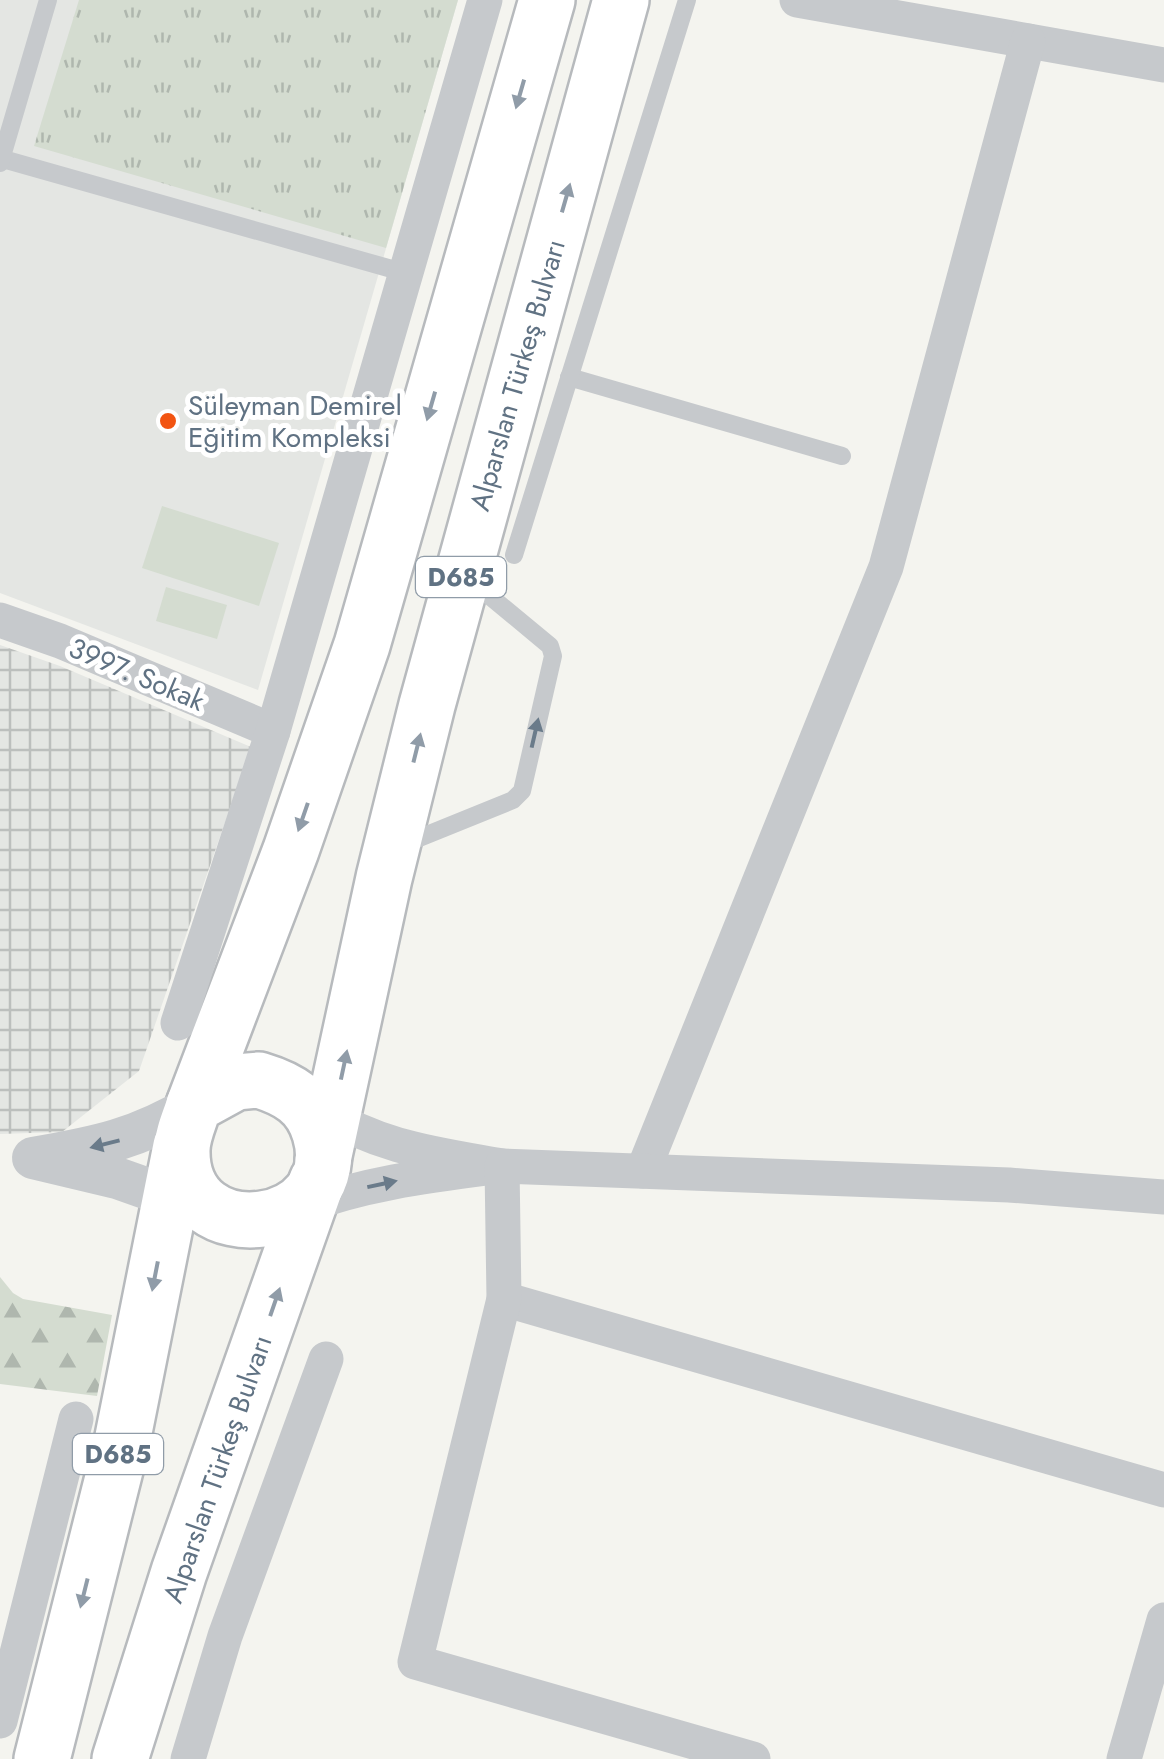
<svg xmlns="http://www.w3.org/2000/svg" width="1164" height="1759" font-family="Jost,sans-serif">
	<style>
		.built { fill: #e4e6e3 }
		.industrial { fill: url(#industrial-grid) }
		.grass { fill: url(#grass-tufts) }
		.forest { fill: url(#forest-firs) }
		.garden { fill: #d4dcd0 }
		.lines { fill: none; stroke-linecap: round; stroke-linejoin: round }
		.trunk-casing { stroke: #b7babd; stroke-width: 60 }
		.service { stroke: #c6c9cc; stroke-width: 18 }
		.minor { stroke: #c6c9cc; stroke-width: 35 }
		.tertiary { stroke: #c6c9cc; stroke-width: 42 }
		.trunk { stroke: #fff; stroke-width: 55 }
		.oneway { fill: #909ca8 }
		.oneway2 { fill: #6a7b8a }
		.poi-dot { fill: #f25412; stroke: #fff; stroke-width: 4 }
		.labels { text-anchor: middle; stroke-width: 10; stroke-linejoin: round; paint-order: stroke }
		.shield { fill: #fff; stroke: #909ca8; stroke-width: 2.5 }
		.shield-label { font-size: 25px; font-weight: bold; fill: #607283 }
		.street-label { font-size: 28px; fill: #607283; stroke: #fff }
		.poi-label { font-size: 28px; fill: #607283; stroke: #fff; text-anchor: start }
	</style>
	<defs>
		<pattern id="industrial-grid" width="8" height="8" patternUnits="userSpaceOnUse" patternTransform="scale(2.5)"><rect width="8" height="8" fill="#e4e6e3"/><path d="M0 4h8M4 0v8" fill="none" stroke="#bcbfbd"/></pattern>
		<pattern id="grass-tufts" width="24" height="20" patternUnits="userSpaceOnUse" patternTransform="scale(2.5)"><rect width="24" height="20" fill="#d4dcd0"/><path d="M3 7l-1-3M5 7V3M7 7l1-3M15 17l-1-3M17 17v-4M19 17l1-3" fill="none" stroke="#afb7ae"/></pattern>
		<pattern id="forest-firs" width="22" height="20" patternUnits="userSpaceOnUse" patternTransform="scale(2.5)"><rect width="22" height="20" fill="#d4dcd0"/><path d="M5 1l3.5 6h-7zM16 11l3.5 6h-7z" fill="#afb7ae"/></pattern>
	</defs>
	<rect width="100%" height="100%" fill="#f4f4ef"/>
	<path class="built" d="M0,0H458L258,690L0,593Z"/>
	<path class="industrial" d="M0,645L60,666L251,747L139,1071L62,1132L0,1134Z"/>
	<path class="grass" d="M79,0H458L386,248L34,146Z"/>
	<path class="forest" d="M0,1277L13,1293L23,1299L112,1315L97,1396L0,1384Z"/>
	<g class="garden">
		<path d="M162,506L279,543L259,606L142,568Z"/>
		<path d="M166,587L227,605L217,639L156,621Z"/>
	</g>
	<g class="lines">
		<defs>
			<g id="trunk">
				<path d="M259,1080C289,1089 311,1102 320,1133C350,1233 180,1257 182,1150C182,1135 190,1119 194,1105L236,1082Z"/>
				<path d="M194,1105L291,850L362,645L547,0"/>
				<path d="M323,1160L384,878L427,705L621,0"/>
				<path d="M42,1759L122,1442L181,1146"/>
				<path d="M120,1759L179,1572L317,1181"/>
			</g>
		</defs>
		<use href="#trunk" class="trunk-casing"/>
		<g class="service">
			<path d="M3,159L406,273"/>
			<path d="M0,163L48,0"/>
			<path d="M569,377L842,456"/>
			<path d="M514,555L687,0"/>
			<path d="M402,845L513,800L522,791L553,656L550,646L468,578"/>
		</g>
		<g class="minor">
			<path d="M797,0L1164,65"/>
			<path d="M0,620L60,641L273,731"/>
			<path d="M178,1023L273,731L485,0"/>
			<path d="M643,1171L886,567L1028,41"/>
			<path d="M299,1208C364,1183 433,1175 502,1166C429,1153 382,1148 317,1109"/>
			<path d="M504,1299L1164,1490"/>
			<path d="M0,1721L76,1419"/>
			<path d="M188,1759L225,1636L326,1359"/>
			<path d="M753,1759L415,1662L504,1299L502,1166L1009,1185L1164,1197"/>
			<path d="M1124,1759L1164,1620"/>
		</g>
		<path class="tertiary" d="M194,1105C137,1139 97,1147 33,1158L117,1178L199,1207"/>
		<use href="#trunk" class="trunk"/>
	</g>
	<defs><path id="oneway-solid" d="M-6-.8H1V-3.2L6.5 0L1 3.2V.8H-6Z" transform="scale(2.5)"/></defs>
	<g class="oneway">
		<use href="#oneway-solid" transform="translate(520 94) rotate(106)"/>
		<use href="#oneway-solid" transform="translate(566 198) rotate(-74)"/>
		<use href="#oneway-solid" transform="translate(431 406) rotate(106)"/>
		<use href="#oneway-solid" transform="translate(417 748) rotate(-76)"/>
		<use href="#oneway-solid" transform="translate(303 817) rotate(109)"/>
		<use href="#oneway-solid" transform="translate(344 1065) rotate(-78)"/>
		<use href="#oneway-solid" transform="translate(155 1276) rotate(101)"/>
		<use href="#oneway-solid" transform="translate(275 1302) rotate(-71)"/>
		<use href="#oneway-solid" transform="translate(84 1593) rotate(104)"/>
	</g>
	<g class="oneway2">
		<use href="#oneway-solid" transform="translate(535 733) rotate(-77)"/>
		<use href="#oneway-solid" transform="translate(105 1144) rotate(166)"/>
		<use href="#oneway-solid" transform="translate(382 1184) rotate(-12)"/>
	</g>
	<circle class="poi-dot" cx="168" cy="421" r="10"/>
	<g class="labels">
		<g class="shield">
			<rect x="416" y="557" width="90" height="40" rx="8"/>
			<rect x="73" y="1434" width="90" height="40" rx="8"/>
		</g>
		<g class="shield-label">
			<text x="461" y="586">D685</text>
			<text x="118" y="1463">D685</text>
		</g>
		<g class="street-label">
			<text transform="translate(517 375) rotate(-74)" y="10">Alparslan Türkeş Bulvarı</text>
			<text transform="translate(137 674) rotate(23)" y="10">3997. Sokak</text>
			<text transform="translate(217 1469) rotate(-71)" y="10">Alparslan Türkeş Bulvarı</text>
		</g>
		<g class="poi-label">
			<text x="188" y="415">Süleyman Demirel<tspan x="188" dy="32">Eğitim Kompleksi</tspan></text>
		</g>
	</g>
</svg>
